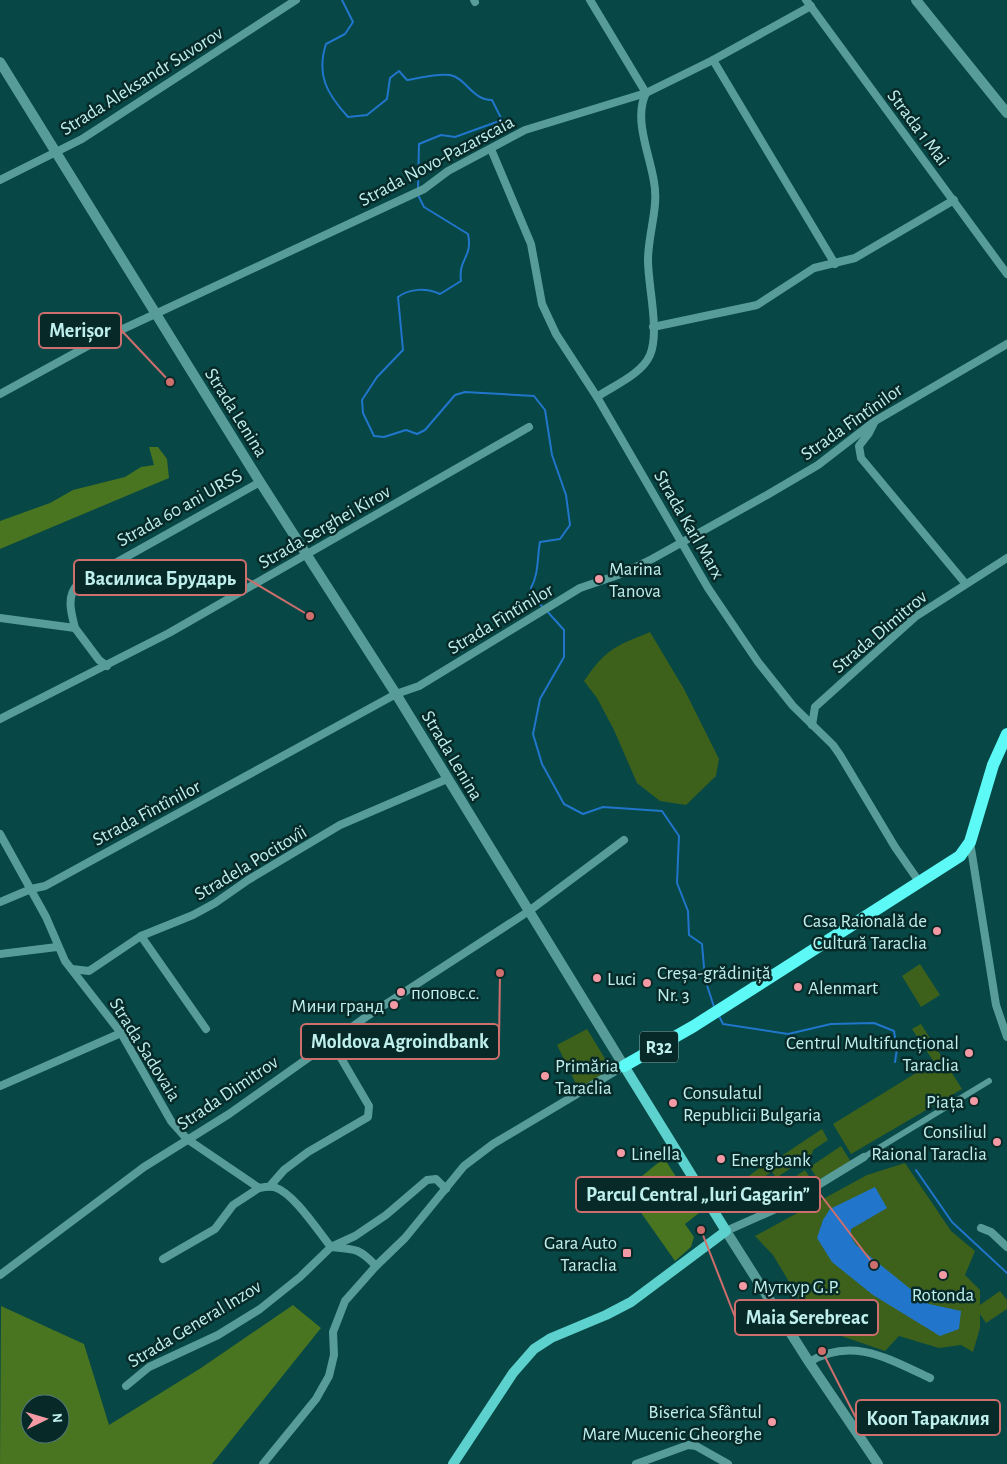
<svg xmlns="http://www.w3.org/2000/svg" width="1007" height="1464" font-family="'Alegreya Sans',sans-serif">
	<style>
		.green { fill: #3d611b }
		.forest { fill: #497420; fill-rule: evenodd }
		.water { fill: #2176cb }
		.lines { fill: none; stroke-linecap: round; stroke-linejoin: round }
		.stream { stroke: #2176cb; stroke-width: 2 }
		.pedestrian { stroke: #589c99; stroke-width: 6 }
		.minor { stroke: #589c99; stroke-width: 8 }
		.tertiary { stroke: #589c99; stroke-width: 10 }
		.secondary { stroke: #5dd1cd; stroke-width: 10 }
		.primary { stroke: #5cf9f6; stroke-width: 12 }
		.poi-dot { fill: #f49aa4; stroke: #072a29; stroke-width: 2 }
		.labels { text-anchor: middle; stroke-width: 5; stroke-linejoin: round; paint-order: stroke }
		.shield { fill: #072a29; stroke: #88b4b2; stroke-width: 1 }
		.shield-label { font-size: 18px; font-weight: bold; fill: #bfefed }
		.street-label { font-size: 19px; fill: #bfefed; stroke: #072a29 }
		.poi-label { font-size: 19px; fill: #bfefed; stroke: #072a29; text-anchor: start }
		.leader { fill: none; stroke: #ce6e6d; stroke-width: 2 }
		.callout-dot { fill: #ce6e6d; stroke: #072a29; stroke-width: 2 }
		.callout { fill: #072a29; stroke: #ce6e6d; stroke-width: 2 }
		.callout-label { font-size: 20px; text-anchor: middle; font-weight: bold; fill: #bfefed }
	</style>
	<rect width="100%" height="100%" fill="#074746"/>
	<g class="green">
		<path d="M650,632L684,689L719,759L716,776L686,805L660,801L637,783L614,730L597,698L584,681C607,648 614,647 650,632Z"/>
		<path d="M920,964L940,995L921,1007L902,976Z"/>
		<path d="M921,1024L962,1089L851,1154L833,1124L934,1062L912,1029Z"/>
		<path d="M587,1029L612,1070L578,1088L557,1045Z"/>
		<path d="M822,1129L828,1140L813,1150L812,1154L776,1178L768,1165Z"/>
		<path d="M841,1146L851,1162L818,1180L810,1167Z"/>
		<path d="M905,1163L951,1231L975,1251L965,1275L980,1290V1305L1000,1291L1007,1300V1309L986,1323L980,1314V1328L973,1352L961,1345L939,1348L899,1336L885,1351L830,1332L800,1300L773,1255L755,1236L867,1175Z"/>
		<path d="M764,1165L770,1173L755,1183L751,1192L732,1203L725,1193Z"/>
		<path d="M805,1170L813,1183L761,1211L756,1204Z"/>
	</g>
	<g class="forest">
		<path d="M149,447H158L167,459L169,478L0,549V521L50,503L73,490L125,477L141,467L154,465Z"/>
		<path d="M664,1158L699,1213L685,1224L694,1237L691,1247L675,1261L625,1190Z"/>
		<path d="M293,1305L321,1328L212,1464H0L1,1306L84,1344L109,1425L201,1368ZM30,1404H60V1434H30Z"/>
	</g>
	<path class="water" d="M875,1187L887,1208L851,1229V1237L856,1245L929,1304L961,1311L959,1329L940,1336L873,1295L832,1262L817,1238L823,1220L830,1209Z"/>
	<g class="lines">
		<g class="stream">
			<path d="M342,0L353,22L345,34L326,44C316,75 327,94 348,117L367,115L387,99L390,78L399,71L407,80C421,78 436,73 450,75C466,78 472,100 492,100L502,120L455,137L441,135L419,144L418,188"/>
			<path d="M418,195L424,207L468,234C473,258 458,258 461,281L440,294C427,288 410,288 398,297L403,350L377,377L362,400L363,413L374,436L384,437L406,430L417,434L425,430L455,395L465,392L534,396L545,410L552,455L566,495L570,525L560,539L540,542C537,558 539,573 531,588L534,599L543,607"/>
			<path d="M546,610L564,630V657L540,699L533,734L542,764L564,804L583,814L603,807L662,811L679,836L677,883L688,911L689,935L702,944L705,979L714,1007"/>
			<path d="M719,1016L723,1024L788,1034L831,1024L874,1023L894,1031L897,1049L895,1062"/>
			<path d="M916,1170L952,1222L1007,1273"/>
		</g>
		<path class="pedestrian" d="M864,1157L989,1081"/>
		<g class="minor">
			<path d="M474,0L475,2"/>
			<path d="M590,0L646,93C633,119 650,155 654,182C659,207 648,234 648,260C648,287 660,331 650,355C642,374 613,386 597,397"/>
			<path d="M806,0L1007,274"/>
			<path d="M713,60L835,264"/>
			<path d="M491,149L531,244L542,304L556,334L597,397L708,588L758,662L793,706L833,745L840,755L895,847L920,883"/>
			<path d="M0,180L82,139L296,0"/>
			<path d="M653,327L757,305L814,268L855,258L954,200"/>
			<path d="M0,394L95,342L424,189L448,171L525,130L646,93L713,60L811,6"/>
			<path d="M874,423L869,433L859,446L861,458L965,583"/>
			<path d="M0,618L75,628L99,660L107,666"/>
			<path d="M75,628C71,612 66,596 78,584L260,482"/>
			<path d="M0,719L169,633L529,427"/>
			<path d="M812,725L815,707L915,617L1007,558"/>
			<path d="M0,834L46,917L65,961L121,1033L171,1121L187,1139L259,1188C264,1187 269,1186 274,1187C294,1193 318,1231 331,1247C355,1249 359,1248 376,1266"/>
			<path d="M970,842L996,1005L1007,1037"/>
			<path d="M0,902L31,889L45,886L396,694L419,686L580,588L621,574L652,559L767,495L818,465L875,421L1007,344"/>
			<path d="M141,936L206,1029"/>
			<path d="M0,954L57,947"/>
			<path d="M72,969L89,971L141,936L193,915L215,903L248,880L340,825L447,779"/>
			<path d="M0,1086L121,1033"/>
			<path d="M270,1186L284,1170L308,1152L368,1117L369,1106L331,1041"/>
			<path d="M981,1228L991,1232L1007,1247"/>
			<path d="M726,1231L787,1204L864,1157"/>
			<path d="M163,1259L215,1229L233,1205L259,1188"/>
			<path d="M0,1275L144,1167L229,1114L366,1017L529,911L624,840"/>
			<path d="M809,1362C852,1336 889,1359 930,1378"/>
			<path d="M126,1386L149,1367L218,1335L260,1309L300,1277L331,1247L355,1236L386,1215L427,1180L436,1179L446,1189"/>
			<path d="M263,1464L316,1399L329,1376L334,1355L333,1332L345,1301L376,1266L405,1238L464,1166L493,1144L624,1066"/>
			<path d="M636,1464L688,1445L696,1446L728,1464"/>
		</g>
		<g class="tertiary">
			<path d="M916,0L1007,113"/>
			<path d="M0,62L260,482L396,694L624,1066"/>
			<path d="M726,1231L809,1362L878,1464"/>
		</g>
		<path class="secondary" d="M453,1464L513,1373L534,1349L551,1338L606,1315L631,1302L726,1231L624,1066"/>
		<path class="primary" d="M624,1066L694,1026L960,856L970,842L993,765L1007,734"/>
	</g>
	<g class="poi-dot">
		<circle cx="599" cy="579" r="5"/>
		<circle cx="937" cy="931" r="5"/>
		<circle cx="597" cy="978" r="5"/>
		<circle cx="647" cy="983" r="5"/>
		<circle cx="798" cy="987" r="5"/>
		<circle cx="401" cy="992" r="5"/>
		<circle cx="394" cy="1005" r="5"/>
		<circle cx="969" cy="1053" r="5"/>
		<circle cx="545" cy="1076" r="5"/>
		<circle cx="974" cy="1101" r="5"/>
		<circle cx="673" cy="1103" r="5"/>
		<circle cx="997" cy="1142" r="5"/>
		<circle cx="621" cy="1153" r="5"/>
		<circle cx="721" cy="1159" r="5"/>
		<rect x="622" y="1248" width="10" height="10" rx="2.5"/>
		<circle cx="943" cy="1275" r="5"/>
		<circle cx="743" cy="1286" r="5"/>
		<circle cx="772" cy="1422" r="5"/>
	</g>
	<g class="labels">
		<rect class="shield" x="640" y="1031.5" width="38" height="31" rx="4"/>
		<g class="shield-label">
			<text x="659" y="1053">R32</text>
		</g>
		<g class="street-label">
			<text transform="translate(141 80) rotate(-32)" y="7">Strada Aleksandr Suvorov</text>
			<text transform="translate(919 127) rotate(53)" y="7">Strada 1 Mai</text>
			<text transform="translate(436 160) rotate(-28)" y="7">Strada Novo-Pazarscaia</text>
			<text transform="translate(237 412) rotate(58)" y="7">Strada Lenina</text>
			<text transform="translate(851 421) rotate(-35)" y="7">Strada Fîntînilor</text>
			<text transform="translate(179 507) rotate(-29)" y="7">Strada 60 ani URSS</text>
			<text transform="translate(690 524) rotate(60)" y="7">Strada Karl Marx</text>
			<text transform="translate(324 526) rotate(-30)" y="7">Strada Serghei Kirov</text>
			<text transform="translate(500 618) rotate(-31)" y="7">Strada Fîntînilor</text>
			<text transform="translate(879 631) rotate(-40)" y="7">Strada Dimitrov</text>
			<text transform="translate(453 755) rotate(59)" y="7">Strada Lenina</text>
			<text transform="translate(146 812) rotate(-28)" y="7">Strada Fîntînilor</text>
			<text transform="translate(250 862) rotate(-31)" y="7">Stradela Pocitovîi</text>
			<text transform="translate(146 1049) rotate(58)" y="7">Strada Sadovaia</text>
			<text transform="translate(227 1092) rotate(-34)" y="7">Strada Dimitrov</text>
			<text transform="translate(194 1323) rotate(-31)" y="7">Strada General Inzov</text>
		</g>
		<g class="poi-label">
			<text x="609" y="575">Marina<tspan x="609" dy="22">Tanova</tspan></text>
			<text x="927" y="927" text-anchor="end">Casa Raională de<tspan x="927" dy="22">Cultură Taraclia</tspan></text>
			<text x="657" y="979">Creșa-grădiniță<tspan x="657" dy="22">Nr. 3</tspan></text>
			<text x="607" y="985">Luci</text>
			<text x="808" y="994">Alenmart</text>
			<text x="411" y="999">поповс.с.</text>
			<text x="384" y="1012" text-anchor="end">Мини гранд</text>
			<text x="959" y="1049" text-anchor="end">Centrul Multifuncțional<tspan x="959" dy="22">Taraclia</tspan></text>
			<text x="555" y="1072">Primăria<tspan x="555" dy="22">Taraclia</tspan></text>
			<text x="683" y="1099">Consulatul<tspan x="683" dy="22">Republicii Bulgaria</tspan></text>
			<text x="964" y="1108" text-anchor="end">Piața</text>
			<text x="987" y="1138" text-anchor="end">Consiliul<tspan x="987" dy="22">Raional Taraclia</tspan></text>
			<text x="631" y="1160">Linella</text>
			<text x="731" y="1166">Energbank</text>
			<text x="617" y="1249" text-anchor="end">Gara Auto<tspan x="617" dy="22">Taraclia</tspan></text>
			<text x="753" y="1293">Муткур G.P.</text>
			<text x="943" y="1301" text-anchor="middle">Rotonda</text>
			<text x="762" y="1418" text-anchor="end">Biserica Sfântul<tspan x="762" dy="22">Mare Mucenic Gheorghe</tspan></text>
		</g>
	</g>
	<path class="leader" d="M170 382L121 330M310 616L246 578M500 973L499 1041M874 1265L820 1194M701 1230L735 1317M822 1351L856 1418"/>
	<g class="callout-dot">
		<circle cx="170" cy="382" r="5"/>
		<circle cx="310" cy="616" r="5"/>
		<circle cx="500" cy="973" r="5"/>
		<circle cx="874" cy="1265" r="5"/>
		<circle cx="701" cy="1230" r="5"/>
		<circle cx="822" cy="1351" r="5"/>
	</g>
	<g class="callout">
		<rect x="39" y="313" width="82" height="35" rx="5"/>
		<rect x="74" y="560" width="172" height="35" rx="5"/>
		<rect x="301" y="1024" width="198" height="35" rx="5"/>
		<rect x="576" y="1177" width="244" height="35" rx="5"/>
		<rect x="735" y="1300" width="143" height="35" rx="5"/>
		<rect x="856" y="1400" width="144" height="35" rx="5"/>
	</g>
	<g class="callout-label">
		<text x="80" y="337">Merișor</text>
		<text x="160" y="585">Василиса Брударь</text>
		<text x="400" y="1048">Moldova Agroindbank</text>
		<text x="698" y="1201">Parcul Central „Iuri Gagarin”</text>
		<text x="807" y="1324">Maia Serebreac</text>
		<text x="928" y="1425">Кооп Тараклия</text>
	</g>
	<g transform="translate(45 1419) rotate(85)"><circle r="24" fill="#072a29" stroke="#517977"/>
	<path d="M0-4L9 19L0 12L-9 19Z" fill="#f49aa4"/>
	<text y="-8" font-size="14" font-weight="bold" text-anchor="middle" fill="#bfefed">N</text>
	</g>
</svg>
